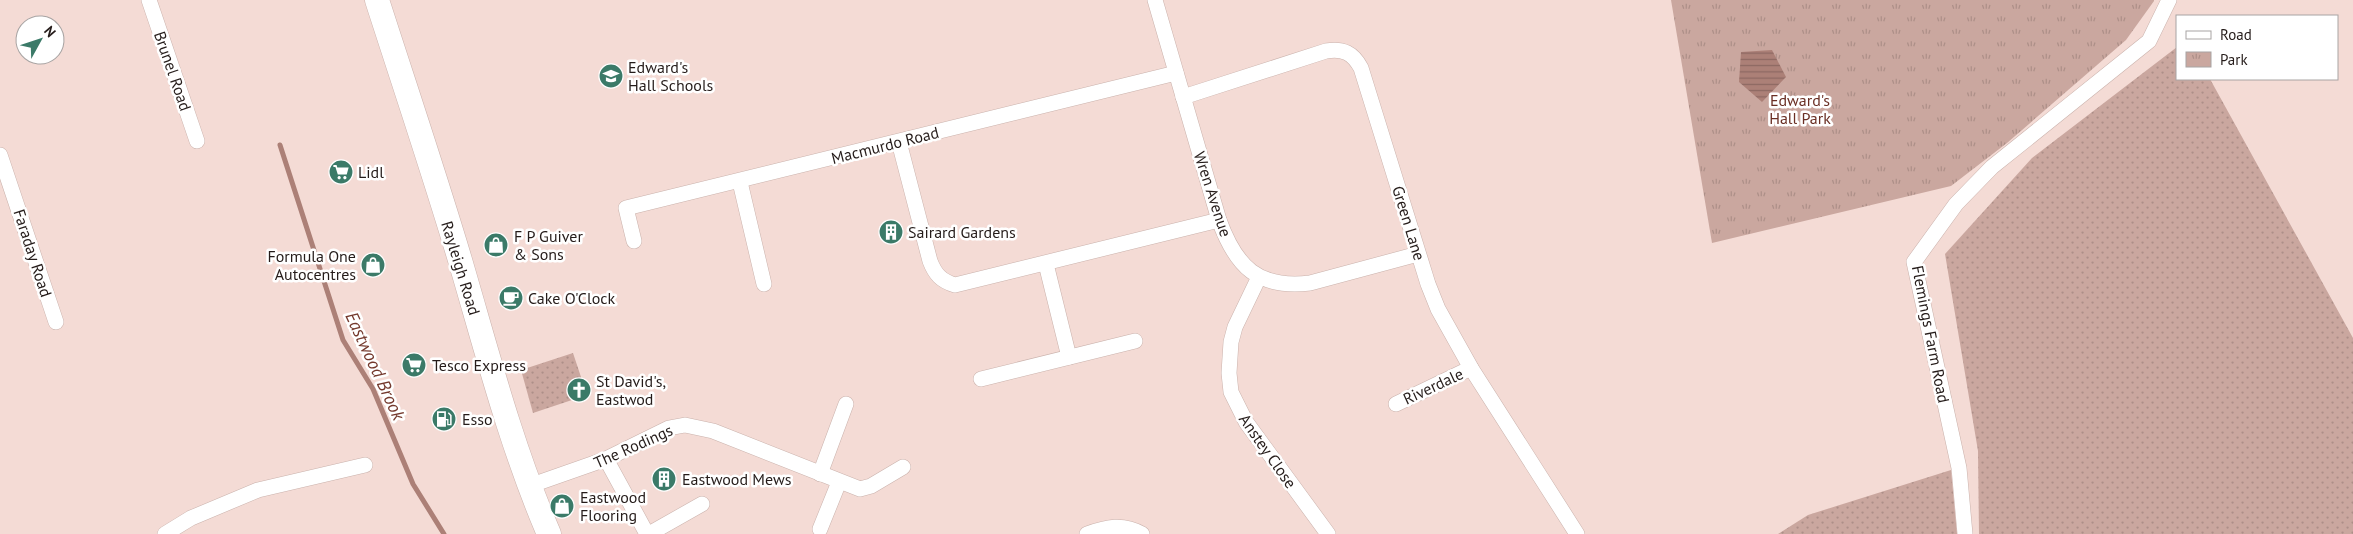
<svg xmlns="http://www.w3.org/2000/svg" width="2353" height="534" font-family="'PT Sans',sans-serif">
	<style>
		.grass { fill: url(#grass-dots) }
		.park { fill: url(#park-tufts) }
		.water { fill: url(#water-rules) }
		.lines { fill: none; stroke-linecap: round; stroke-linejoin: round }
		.stream { stroke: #ac8077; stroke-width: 5 }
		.minor-casing { stroke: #cab2ac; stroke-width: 16 }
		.primary-casing { stroke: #cab2ac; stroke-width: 25 }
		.minor { stroke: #fff; stroke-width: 15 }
		.primary { stroke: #fff; stroke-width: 24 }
		.labels { text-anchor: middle; stroke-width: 5; stroke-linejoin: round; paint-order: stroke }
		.poi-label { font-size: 16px; fill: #251c1a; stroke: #fff; text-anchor: start }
		.street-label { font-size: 16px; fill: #251c1a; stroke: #fff }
		.park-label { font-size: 16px; fill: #6a2f24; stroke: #fff }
		.water-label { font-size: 18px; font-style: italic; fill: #74392d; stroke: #fff }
	</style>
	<defs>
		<pattern id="grass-dots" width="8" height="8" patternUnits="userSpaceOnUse" patternTransform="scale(1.25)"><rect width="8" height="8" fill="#caa79f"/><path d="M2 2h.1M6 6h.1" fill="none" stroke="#ad8f88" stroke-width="1.8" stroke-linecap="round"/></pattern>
		<pattern id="park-tufts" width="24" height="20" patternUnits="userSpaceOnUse" patternTransform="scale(1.25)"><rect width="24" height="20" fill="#caa79f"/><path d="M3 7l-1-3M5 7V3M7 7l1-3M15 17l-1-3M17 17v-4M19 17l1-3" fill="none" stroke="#ad8f88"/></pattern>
		<pattern id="water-rules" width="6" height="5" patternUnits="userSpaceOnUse" patternTransform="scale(1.25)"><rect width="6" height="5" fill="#ac8077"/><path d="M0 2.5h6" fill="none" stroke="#8c6861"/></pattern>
	</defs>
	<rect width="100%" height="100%" fill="#f4dbd5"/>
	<g class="grass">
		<path d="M2177,47V79H2210L2353,338V534H1979L1978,451L1945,254L2032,158Z"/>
		<path d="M573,353L587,395L533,413L521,370Z"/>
		<path d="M1951,470L1957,534H1778L1808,515Z"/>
	</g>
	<path class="park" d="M1671,0H2154V1L2126,40L2007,143L1951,186L1712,243Z"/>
	<path class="water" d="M1772,50L1786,77L1762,102L1739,82L1741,52Z"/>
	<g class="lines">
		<path class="stream" d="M280,145L343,340L373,389L413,484L444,534"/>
		<defs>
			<g id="minor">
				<path d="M149,0L197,141"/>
				<path d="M1155,0L1219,220C1236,267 1258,289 1310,283L1418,254"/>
				<path d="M1183,97L1326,51C1343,48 1353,53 1361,68L1428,284L1438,309L1471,368L1577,534"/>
				<path d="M899,142L930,261C935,274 941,281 955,285L1219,220"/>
				<path d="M0,155L56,322"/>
				<path d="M740,182L764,284"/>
				<path d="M634,241L626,208L1176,73"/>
				<path d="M1046,264L1069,357"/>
				<path d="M1259,277L1235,327L1231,342L1229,373L1231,392L1246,422L1328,534"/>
				<path d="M981,379L1135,341"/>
				<path d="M1396,404L1471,368"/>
				<path d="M606,459L647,534"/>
				<path d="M820,474L846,404"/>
				<path d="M529,486L606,459L669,428L685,425L713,431L860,489L871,486L903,467"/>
				<path d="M820,529L839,482"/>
				<path d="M165,534L191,518L258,490L365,465"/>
				<path d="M649,534L702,504"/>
				<path d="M1087,534C1106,527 1123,523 1142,534"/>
				<path d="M1965,534L1959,468L1914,262L1956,204L1992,167L2149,41L2169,0"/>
			</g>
			<path id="primary" d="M377,0C405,87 434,173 460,260C487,352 511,446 549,534"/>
		</defs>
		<use href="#minor" class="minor-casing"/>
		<use href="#primary" class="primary-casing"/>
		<use href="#minor" class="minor"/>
		<use href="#primary" class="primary"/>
	</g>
	<defs>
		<symbol id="school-disc" viewBox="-11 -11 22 22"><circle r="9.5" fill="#3b7a68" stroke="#fff"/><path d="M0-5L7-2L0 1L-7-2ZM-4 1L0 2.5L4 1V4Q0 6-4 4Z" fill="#fff"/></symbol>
		<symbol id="supermarket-disc" viewBox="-11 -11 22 22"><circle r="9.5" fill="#3b7a68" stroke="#fff"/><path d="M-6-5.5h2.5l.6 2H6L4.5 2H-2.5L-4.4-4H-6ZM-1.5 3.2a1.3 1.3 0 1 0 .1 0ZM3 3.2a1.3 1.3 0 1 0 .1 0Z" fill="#fff"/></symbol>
		<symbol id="building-disc" viewBox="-11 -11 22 22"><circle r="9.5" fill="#3b7a68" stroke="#fff"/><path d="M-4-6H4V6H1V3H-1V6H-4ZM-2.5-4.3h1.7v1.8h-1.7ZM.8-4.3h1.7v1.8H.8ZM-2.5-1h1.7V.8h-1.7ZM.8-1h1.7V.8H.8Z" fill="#fff"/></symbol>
		<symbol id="shop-disc" viewBox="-11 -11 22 22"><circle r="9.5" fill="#3b7a68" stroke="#fff"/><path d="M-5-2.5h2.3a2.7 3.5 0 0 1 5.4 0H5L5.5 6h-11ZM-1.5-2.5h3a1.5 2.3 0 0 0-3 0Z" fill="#fff"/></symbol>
		<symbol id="cafe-disc" viewBox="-11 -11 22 22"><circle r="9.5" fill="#3b7a68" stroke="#fff"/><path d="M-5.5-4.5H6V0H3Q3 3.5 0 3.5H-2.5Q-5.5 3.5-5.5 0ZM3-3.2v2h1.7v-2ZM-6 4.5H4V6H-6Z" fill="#fff"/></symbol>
		<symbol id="church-disc" viewBox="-11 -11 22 22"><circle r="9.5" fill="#3b7a68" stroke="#fff"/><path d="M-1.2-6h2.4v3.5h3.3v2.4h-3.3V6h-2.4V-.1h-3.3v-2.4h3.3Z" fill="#fff"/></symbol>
		<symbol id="fuel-disc" viewBox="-11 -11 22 22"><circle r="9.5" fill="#3b7a68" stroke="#fff"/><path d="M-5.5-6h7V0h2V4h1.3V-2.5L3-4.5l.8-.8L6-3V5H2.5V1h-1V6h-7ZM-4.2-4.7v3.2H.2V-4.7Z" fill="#fff"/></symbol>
	</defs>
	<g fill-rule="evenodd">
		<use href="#school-disc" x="597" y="62" width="28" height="28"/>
		<use href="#supermarket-disc" x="327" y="158" width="28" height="28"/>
		<use href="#building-disc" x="877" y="218" width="28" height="28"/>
		<use href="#shop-disc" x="482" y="231" width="28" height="28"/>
		<use href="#shop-disc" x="359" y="251" width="28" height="28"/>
		<use href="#cafe-disc" x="497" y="284" width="28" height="28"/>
		<use href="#supermarket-disc" x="400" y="351" width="28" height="28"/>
		<use href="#church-disc" x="565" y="376" width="28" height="28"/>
		<use href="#fuel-disc" x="430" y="405" width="28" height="28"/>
		<use href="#building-disc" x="650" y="465" width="28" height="28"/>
		<use href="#shop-disc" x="548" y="492" width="28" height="28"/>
	</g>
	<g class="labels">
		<g class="poi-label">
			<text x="628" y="73">Edward's<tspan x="628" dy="18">Hall Schools</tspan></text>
			<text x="358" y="178">Lidl</text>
			<text x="908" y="238">Sairard Gardens</text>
			<text x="514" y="242">F P Guiver<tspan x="514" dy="18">&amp; Sons</tspan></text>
			<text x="356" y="262" text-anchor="end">Formula One<tspan x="356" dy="18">Autocentres</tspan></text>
			<text x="528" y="304">Cake O'Clock</text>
			<text x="432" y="371">Tesco Express</text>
			<text x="596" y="387">St David's,<tspan x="596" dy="18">Eastwod</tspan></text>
			<text x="462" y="425">Esso</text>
			<text x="682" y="485">Eastwood Mews</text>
			<text x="580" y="503">Eastwood<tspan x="580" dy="18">Flooring</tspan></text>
		</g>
		<g class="street-label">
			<text transform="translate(173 71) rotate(71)" y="6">Brunel Road</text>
			<text transform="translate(885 145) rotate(-14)" y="6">Macmurdo Road</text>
			<text transform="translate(1213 194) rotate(72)" y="6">Wren Avenue</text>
			<text transform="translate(1409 223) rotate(73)" y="6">Green Lane</text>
			<text transform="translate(33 253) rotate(72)" y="6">Faraday Road</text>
			<text transform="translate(461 268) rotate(73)" y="6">Rayleigh Road</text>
			<text transform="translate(1931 334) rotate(79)" y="6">Flemings Farm Road</text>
			<text transform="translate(1433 386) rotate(-25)" y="6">Riverdale</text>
			<text transform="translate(633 446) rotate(-24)" y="6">The Rodings</text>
			<text transform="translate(1268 451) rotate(55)" y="6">Anstey Close</text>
		</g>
		<g class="park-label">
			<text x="1800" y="106">Edward's<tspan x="1800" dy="18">Hall Park</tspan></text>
		</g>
		<g class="water-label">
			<text transform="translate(375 366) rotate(65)" y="6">Eastwood Brook</text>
		</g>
	</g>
	<rect x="2176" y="15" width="162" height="65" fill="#ffffff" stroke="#a8a4a3"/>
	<rect x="2186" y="31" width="25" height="8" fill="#ffffff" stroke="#a8a4a3"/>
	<text x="2220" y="40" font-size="15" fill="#251c1a">Road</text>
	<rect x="2186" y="52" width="25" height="15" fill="url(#park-tufts)" stroke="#a8a4a3"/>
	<text x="2220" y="65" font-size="15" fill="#251c1a">Park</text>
	<g transform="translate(40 40) rotate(50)"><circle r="24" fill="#ffffff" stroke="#a8a4a3"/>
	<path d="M0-4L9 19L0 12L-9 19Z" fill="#3b7a68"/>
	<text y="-8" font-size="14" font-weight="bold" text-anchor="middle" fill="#251c1a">N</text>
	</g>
</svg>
